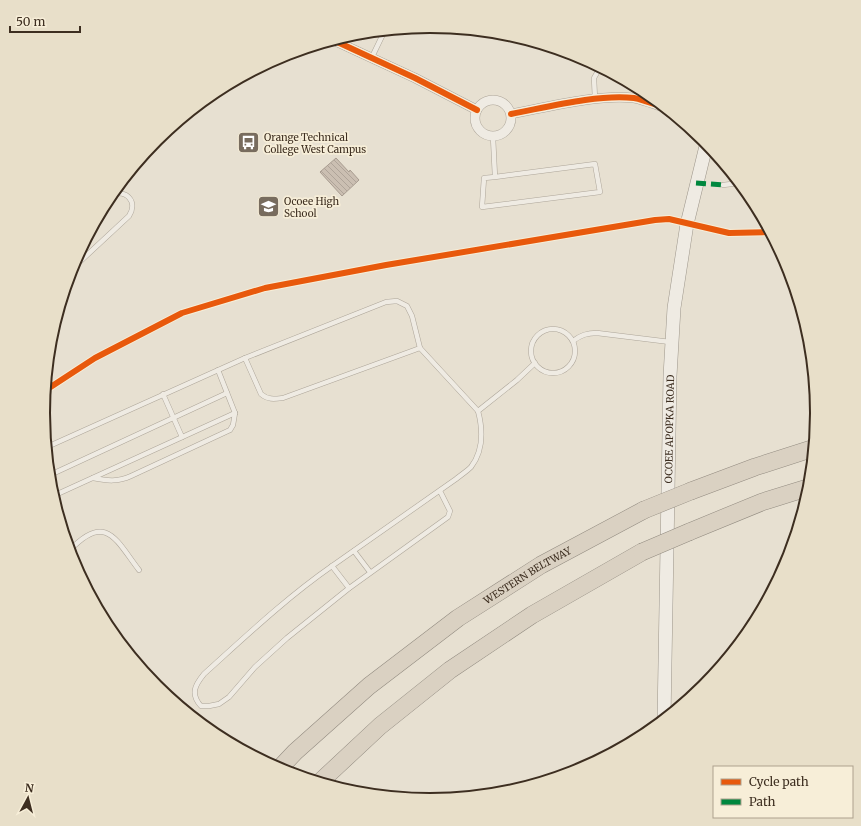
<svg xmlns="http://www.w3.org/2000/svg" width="861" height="826" font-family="Merriweather,serif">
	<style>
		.building { fill: url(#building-back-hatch); stroke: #a89c90 }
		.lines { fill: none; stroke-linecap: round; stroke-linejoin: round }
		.lane-casing { stroke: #ada599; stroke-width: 5.5 }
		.street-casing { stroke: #ada599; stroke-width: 10 }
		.secondary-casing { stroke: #9c958a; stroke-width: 14 }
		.highway-casing { stroke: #928b80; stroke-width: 18 }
		.lane { stroke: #efebe3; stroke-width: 4.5 }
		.street { stroke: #efebe3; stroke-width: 9 }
		.secondary { stroke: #efebe3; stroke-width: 13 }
		.highway { stroke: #dad1c2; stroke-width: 17 }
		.highway-bridge-casing { stroke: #928b80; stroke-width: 18; stroke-linecap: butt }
		.highway-bridge { stroke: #dad1c2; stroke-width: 17 }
		.quiet { stroke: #00873e; stroke-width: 5; stroke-dasharray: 10 5; stroke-linecap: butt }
		.cycleway-casing { stroke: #f7eed8; stroke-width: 8 }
		.cycleway { stroke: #e8590c; stroke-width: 6 }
		.labels { text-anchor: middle; stroke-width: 3.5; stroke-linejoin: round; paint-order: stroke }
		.poi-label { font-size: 10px; fill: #3d2e20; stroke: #f7eed8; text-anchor: start }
		.street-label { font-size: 10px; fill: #3d2e20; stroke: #f7eed8 }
		.rim { fill: none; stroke: #3d2e20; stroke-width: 2 }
	</style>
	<defs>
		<pattern id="building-back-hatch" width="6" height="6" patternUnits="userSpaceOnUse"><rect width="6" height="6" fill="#cbbfb2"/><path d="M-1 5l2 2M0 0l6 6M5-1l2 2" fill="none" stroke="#afa499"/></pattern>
	</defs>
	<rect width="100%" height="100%" fill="#e7e0d1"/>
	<path class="building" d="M336,158L349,172L350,170L359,180L342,196L320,172Z"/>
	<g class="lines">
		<defs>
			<g id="lane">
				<path d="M372,57L385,30"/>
				<path d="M595,99L594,78L598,71L610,72"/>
				<path d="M493,137L495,177L595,164L600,192L482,207L484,178L495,177"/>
				<path d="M723,185L740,183"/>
				<path d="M72,269L129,216C138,202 127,189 111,195"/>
				<circle cx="553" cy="351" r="22"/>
				<path d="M573,341C581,335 587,333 597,333L670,342"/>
				<path d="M245,358L261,394C268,400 274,399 283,398L420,348"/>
				<path d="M163,394L182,437"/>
				<path d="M47,447L245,358L386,302L397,301L407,306L412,316L420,348L478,411"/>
				<path d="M50,475L227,393"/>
				<path d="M93,478C108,481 118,482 131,476L230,430L233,425L235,413"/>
				<path d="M440,491L450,511L448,517L348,589L287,638L255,667L229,697L219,704L209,706H201C190,694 195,685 204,674C245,637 286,598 332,566L456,479C461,475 467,471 471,467C484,450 483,430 478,411L517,380L535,363"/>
				<path d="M53,496L235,413L218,370"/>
				<path d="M70,550C106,512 116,540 139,570"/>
				<path d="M354,551L370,572"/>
				<path d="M332,566L349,588"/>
			</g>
			<g id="street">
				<path d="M333,40L415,78L477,110"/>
				<circle cx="493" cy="118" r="18"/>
				<path d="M511,114C548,107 597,94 634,98C645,100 656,105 666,108"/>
			</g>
			<g id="secondary">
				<path id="s1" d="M664,720L670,376L674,308L687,224L707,142"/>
			</g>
			<g id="highway">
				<path d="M691,491L755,467L814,448"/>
				<path d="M689,532L762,502L810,487"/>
				<path id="s2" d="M279,769L295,752L369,686L458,618L541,565L644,510"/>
				<path d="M320,782L380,726L450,670L532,615L642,552"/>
			</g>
		</defs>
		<use href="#lane" class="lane-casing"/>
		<use href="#street" class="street-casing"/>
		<use href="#secondary" class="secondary-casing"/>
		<use href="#highway" class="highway-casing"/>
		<use href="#lane" class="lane"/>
		<use href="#street" class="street"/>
		<use href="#secondary" class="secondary"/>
		<use href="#highway" class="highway"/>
		<defs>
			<g id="highway-bridge">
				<path d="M644,510L691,491"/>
				<path d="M642,552L689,532"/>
			</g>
		</defs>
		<use href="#highway-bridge" class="highway-bridge-casing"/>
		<use href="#highway-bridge" class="highway-bridge"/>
		<path class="quiet" d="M696,183L723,185"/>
		<defs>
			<g id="cycleway">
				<path d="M333,40L415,78L477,110"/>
				<path d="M511,114C548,107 597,94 634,98C645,100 656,105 666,108"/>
				<path d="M46,390L95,358L182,313L265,288L386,265L655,220L669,219L729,233L771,232"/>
			</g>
		</defs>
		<use href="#cycleway" class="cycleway-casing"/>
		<use href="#cycleway" class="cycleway"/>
	</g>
	<defs>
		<symbol id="bus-square" viewBox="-11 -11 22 22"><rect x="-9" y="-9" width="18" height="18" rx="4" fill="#786c5e" stroke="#f7eed8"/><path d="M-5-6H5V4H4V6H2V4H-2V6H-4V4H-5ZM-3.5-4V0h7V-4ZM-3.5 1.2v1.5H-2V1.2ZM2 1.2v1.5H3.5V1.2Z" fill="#fff"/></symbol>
		<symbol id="school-square" viewBox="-11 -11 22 22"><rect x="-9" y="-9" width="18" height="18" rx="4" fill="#786c5e" stroke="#f7eed8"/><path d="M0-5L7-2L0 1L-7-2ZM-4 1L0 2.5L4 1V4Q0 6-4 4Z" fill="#fff"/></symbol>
	</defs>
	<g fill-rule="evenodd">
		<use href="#bus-square" x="236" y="130" width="25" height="25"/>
		<use href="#school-square" x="256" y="194" width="25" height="25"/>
	</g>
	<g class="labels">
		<g class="poi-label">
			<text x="264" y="141">Orange Technical<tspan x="264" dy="12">College West Campus</tspan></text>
			<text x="284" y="205">Ocoee High<tspan x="284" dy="12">School</tspan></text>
		</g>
		<g class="street-label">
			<text dy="4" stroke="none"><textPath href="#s1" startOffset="291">OCOEE APOPKA ROAD</textPath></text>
			<text dy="4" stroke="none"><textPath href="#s2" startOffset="316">WESTERN BELTWAY</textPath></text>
		</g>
	</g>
	<path d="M0 0H861V826H0ZM50 413a380 380 0 1 1 760 0a380 380 0 1 1-760 0Z" fill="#e8dfc9" fill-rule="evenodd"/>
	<path class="rim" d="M50 413a380 380 0 1 1 760 0a380 380 0 1 1-760 0Z"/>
	<rect x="713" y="766" width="140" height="52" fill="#f7eed8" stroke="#ada18e"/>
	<rect x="721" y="779" width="20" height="6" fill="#e8590c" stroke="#ada18e"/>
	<text x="749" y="786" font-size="12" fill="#3d2e20">Cycle path</text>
	<rect x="721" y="799" width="20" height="6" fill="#00873e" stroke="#ada18e"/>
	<text x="749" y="806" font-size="12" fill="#3d2e20">Path</text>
	<g transform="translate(28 798) rotate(7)" stroke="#f7eed8" stroke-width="3" paint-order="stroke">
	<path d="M0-3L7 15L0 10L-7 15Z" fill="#3d2e20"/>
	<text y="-6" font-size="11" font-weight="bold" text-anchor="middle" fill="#3d2e20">N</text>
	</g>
	<path d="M10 26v6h70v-6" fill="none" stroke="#3d2e20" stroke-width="2"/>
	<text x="16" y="26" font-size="12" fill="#3d2e20" stroke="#f7eed8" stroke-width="3" paint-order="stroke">50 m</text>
</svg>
